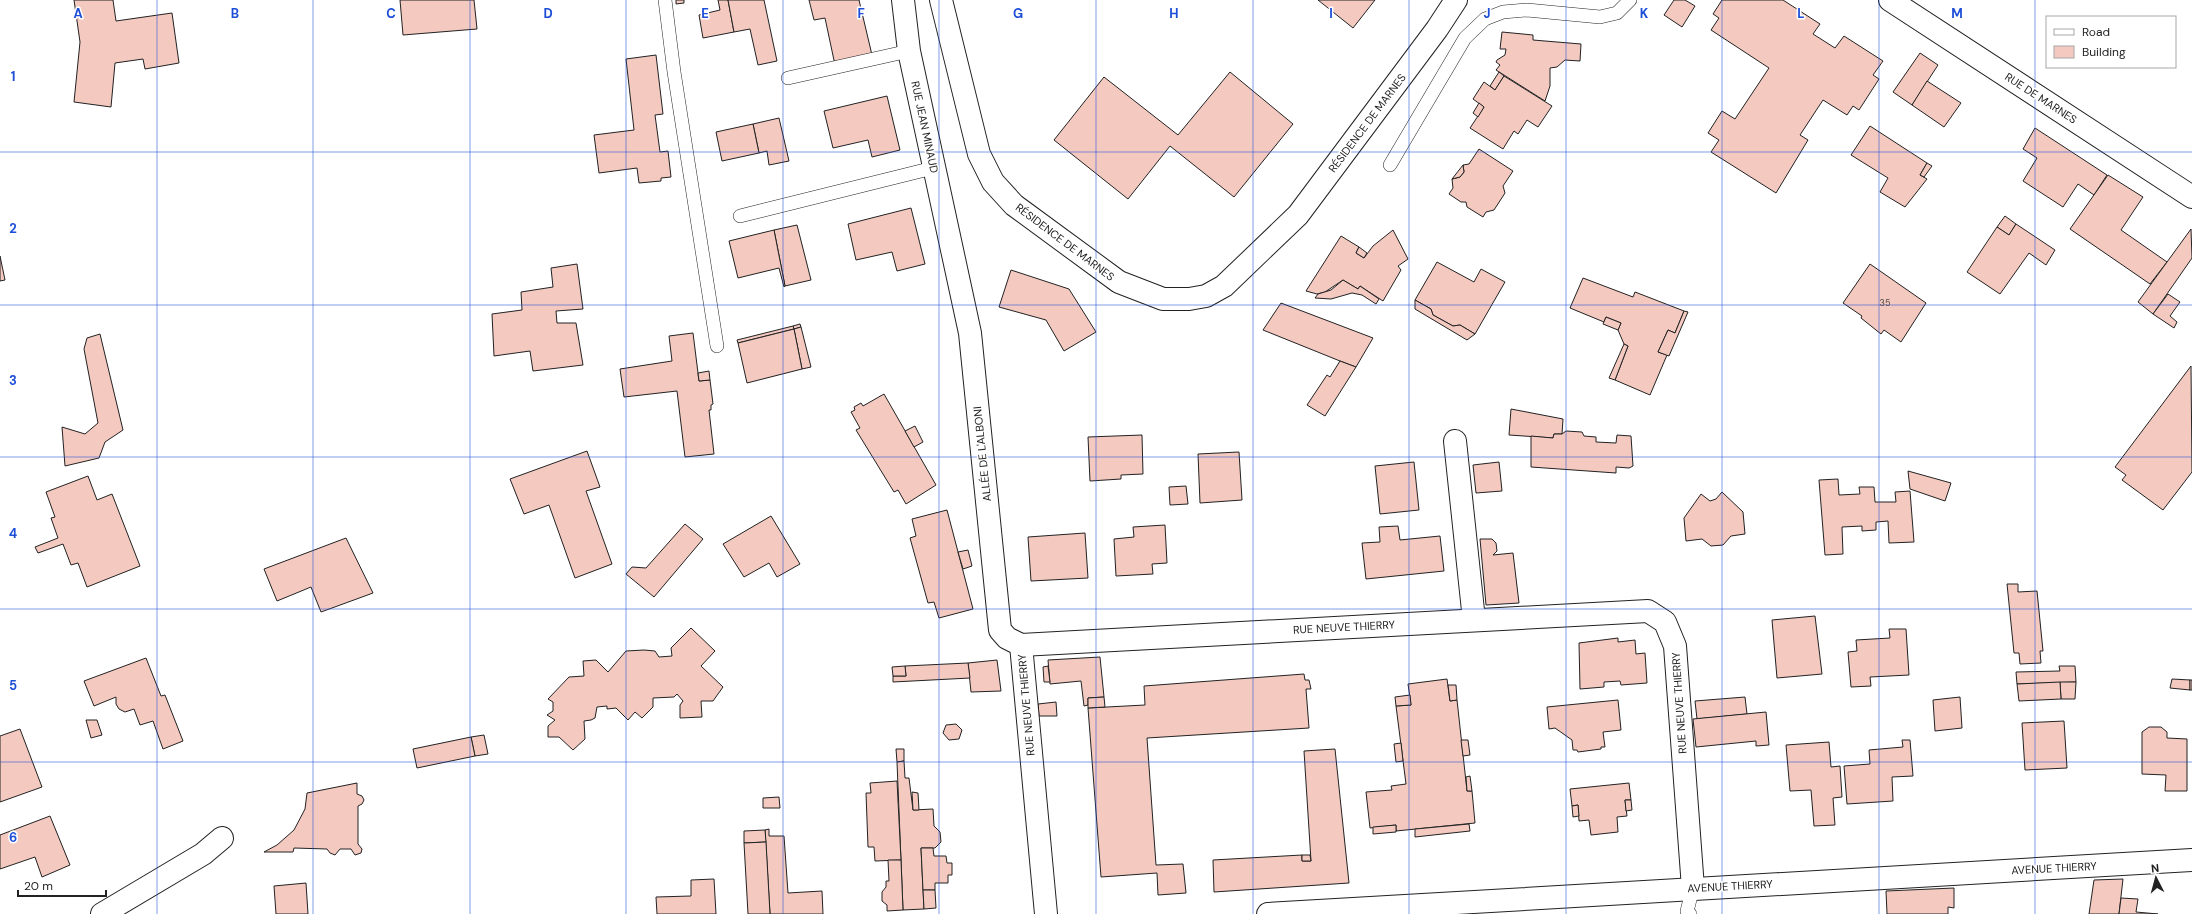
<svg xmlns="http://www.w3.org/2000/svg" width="2192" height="914" font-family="'DM Sans',sans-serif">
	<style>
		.building { fill: #f3c9c0; stroke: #222 }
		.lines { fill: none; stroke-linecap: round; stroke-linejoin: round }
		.lane-casing { stroke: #222; stroke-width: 14 }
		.street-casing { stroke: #222; stroke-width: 24 }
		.secondary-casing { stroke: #222; stroke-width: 24 }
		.lane { stroke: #fff; stroke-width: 13 }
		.street { stroke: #fff; stroke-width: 22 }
		.secondary { stroke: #fff; stroke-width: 22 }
		.grid { fill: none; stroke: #1d4ed8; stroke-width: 1; stroke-opacity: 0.55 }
		.labels { text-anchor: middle; stroke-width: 3; stroke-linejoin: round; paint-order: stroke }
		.number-label { font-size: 9px; fill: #564c4a }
		.street-label { font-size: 11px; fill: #222; stroke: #fff }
		.grid-label { font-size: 13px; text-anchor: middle; font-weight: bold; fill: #1d4ed8; stroke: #fff; stroke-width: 3; stroke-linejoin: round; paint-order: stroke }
	</style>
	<rect width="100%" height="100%" fill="#fff"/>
	<g class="building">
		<path d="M74,0H113L116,21L172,13L179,63L145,69L143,59L115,63L111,107L74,102L80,42Z"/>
		<path d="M400,0H474L477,29L403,35Z"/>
		<path d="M676,0H684V3L676,4Z"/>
		<path d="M718,0H728L734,32L703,38L699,15L720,10Z"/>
		<path d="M728,0H764L777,61L758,65L750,29L734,32Z"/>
		<path d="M809,0H859L872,55L835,65L825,18L814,20Z"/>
		<path d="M1318,0H1375L1353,28Z"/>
		<path d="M1674,0H1685L1695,6L1682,27L1664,15Z"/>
		<path d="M1722,0H1783L1820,24L1813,34L1835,48L1844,36L1883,61L1873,75L1879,79L1859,110L1853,106L1847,115L1823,100L1800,135L1808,140L1776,193L1711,152L1719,140L1708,133L1722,111L1735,119L1769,68L1711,30L1719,18L1713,14Z"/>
		<path d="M1502,32L1533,35V40L1581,44L1580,61L1565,60L1557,67L1550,68V86L1545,101L1496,70L1500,65L1496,62L1497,60L1505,55L1506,49H1500Z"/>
		<path d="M1920,53L1938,65L1912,105L1893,92Z"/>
		<path d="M656,55L663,114L655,115L660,152L668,151L671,177L661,178V181L639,183L637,168L599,173L594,135L634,130L626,59Z"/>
		<path d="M1230,72L1293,124L1234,197L1170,146L1128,199L1054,140L1104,77L1178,135Z"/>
		<path d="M1499,72L1504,76L1495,90L1490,86Z"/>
		<path d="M1504,76L1552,106L1538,127L1527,120L1518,134L1514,131L1503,149L1470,128L1484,107L1473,99L1484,82L1495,90Z"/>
		<path d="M1927,81L1961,103L1944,127L1912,105Z"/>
		<path d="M887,96L900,150L872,157L868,140L833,148L824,111Z"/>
		<path d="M1479,103L1484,107L1478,117L1473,113Z"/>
		<path d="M779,118L789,161L769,165L767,151L759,153L753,124Z"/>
		<path d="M753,124L759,153L722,161L716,132Z"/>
		<path d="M1870,126L1927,163L1920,175L1927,179L1905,207L1880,192L1888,178L1851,155Z"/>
		<path d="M2035,128L2107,175L2094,195L2078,184L2063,207L2023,181L2037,158L2023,149Z"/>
		<path d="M1479,149L1513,171L1503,186L1505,193L1494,210L1486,212L1483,217L1467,207L1466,202H1461L1449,194L1453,188L1452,179L1460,177L1464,172L1463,165L1469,164Z"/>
		<path d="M1927,163L1932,166L1924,177L1920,175Z"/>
		<path d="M1463,165L1464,172L1460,177L1452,179Z"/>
		<path d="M2108,175L2143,197L2121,230L2167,262L2150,284L2070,229Z"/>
		<path d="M911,208L925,264L897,271L892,252L856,260L848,224Z"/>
		<path d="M2005,216L2016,224L2009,235L1997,227Z"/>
		<path d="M2016,224L2055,250L2046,265L2029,253L2000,294L1967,272L1997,227L2009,235Z"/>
		<path d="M797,225L811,280L785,286L774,230Z"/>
		<path d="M2191,229L2192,258L2153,314L2138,302Z"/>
		<path d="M774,230L785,286L784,287L779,268L738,278L729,241Z"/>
		<path d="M1393,230L1408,259L1398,266L1401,270L1383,301L1360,286L1358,289L1343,280L1325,292L1317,294L1306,291L1341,236L1359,247L1356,253L1364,258L1373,246Z"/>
		<path d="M1359,247L1367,253L1364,258L1356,253Z"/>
		<path d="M0,256L5,280L0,281Z"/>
		<path d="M1437,262L1474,282L1481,269L1505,282L1475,334L1460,325L1453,326L1433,315L1431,309L1415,300Z"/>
		<path d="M577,264L583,309L556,311L557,323H576L583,365L533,371L530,351L494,356L492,314L522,310L521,292L553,287L551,268Z"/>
		<path d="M1870,264L1926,303L1901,342L1884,330L1881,334L1861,318L1862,316L1843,303Z"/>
		<path d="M1011,270L1069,289L1096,332L1064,351L1046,320L999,307Z"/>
		<path d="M1583,278L1633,297L1635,292L1684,311L1675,333L1668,330L1658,352L1667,355L1650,395L1615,380L1628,346L1624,344L1618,330L1621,323L1606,317L1604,322L1570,308Z"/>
		<path d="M1343,280L1358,289L1360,286L1379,299L1376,304L1362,295L1352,293L1331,299L1315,298L1318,294L1331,290Z"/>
		<path d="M2168,294L2180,302L2170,316L2177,322L2174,328L2153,314Z"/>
		<path d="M1415,300L1431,309L1433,315L1453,326L1460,325L1475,334L1467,340L1415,309Z"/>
		<path d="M1281,303L1373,338L1356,367L1340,361L1263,330Z"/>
		<path d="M1684,311L1688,312L1669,356L1658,352L1668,330L1675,333Z"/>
		<path d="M1606,317L1621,323L1618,330L1603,324Z"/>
		<path d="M800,324L801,327L794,329L793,326Z"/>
		<path d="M793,326L794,329L738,343L737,340Z"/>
		<path d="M801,327L811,367L802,369L794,329Z"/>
		<path d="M794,329L802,369L747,383L738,343Z"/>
		<path d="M693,333L699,381L710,380L713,404L711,405V410H709L714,454L685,457L677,391L624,397L620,369L672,361L669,336Z"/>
		<path d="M100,334L123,430L105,442L99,458L65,466L62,427L85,434L98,423L84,349L87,338Z"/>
		<path d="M1624,344L1628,346L1615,380L1609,378Z"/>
		<path d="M1340,361L1356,367L1325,416L1307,405L1327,375L1330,377Z"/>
		<path d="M2191,366L2192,472L2163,510L2122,480L2126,475L2115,467Z"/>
		<path d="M709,371L710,380L699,381L698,373Z"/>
		<path d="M884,394L936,485L906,504L898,490L894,492L856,430L860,428L851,412L855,410L854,407L861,403L863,406Z"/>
		<path d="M1511,409L1563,419L1562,434H1554L1553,438L1509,435Z"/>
		<path d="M915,426L923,442L914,447L905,431Z"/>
		<path d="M1566,431L1582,432L1584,436L1596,437V442L1616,443L1617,435L1631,436L1633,466L1629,468L1616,467V473L1531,467V436L1553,438L1554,434H1562Z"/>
		<path d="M1142,435L1143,474L1121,475V479L1090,481L1088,437Z"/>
		<path d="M587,451L600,487L586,491L612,564L575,578L549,505L524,514L510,479Z"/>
		<path d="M1239,452L1242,500L1200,503L1198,454Z"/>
		<path d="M1414,462L1419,510L1380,514L1375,466Z"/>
		<path d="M1499,462L1502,491L1476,493L1473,465Z"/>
		<path d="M1908,471L1951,483L1945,501L1910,489Z"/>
		<path d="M88,476L97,500L112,494L140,566L87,587L78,563L71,565L63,544L38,553L35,547L58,538L51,518L55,517L46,492Z"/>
		<path d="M1838,479L1839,495L1860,494L1859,487H1874L1875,502H1896L1895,492L1910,491L1914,542L1889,543L1888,521L1876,522V530L1862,531V526L1842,527L1843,554L1825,555L1819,480Z"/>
		<path d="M1186,486L1188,504L1170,505L1169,487Z"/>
		<path d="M1722,492L1743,512L1745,534L1731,536L1723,545L1711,546L1702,539L1686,541L1684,518L1701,494L1710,501L1716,499Z"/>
		<path d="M947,510L973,609L939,618L934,602L928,603L910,538L916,536L912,519Z"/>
		<path d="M771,516L800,564L777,577L769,563L744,577L723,544Z"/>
		<path d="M685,524L703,539L654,597L626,574L632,567L646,568Z"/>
		<path d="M1165,525L1167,563L1152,564L1153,574L1116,576L1114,539L1134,537L1133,527Z"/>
		<path d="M1398,526L1400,540L1440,536L1444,571L1366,579L1362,543L1380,542L1379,527Z"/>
		<path d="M1085,533L1088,578L1031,581L1028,537Z"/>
		<path d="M346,538L373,593L321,612L311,587L277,601L264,569Z"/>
		<path d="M1480,539H1492L1496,543L1497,551L1493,555L1513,553L1519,603L1486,605Z"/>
		<path d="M968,550L972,566L963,569L958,552Z"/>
		<path d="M2007,584H2018V592L2037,591L2043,651H2040L2041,663L2020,664L2019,653H2014Z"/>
		<path d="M1815,616L1822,674L1777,678L1772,620Z"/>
		<path d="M691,628L715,651L701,666L723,687L713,701H701L702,717L680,718V705L683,701L677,694L674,697L653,698V707L642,718L635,712L628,720L616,708L607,709V706L597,707L595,718L591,720L584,721L585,739L573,750L559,737H548V726L555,720L547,715L553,711V702L548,699L569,677L584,676L583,661L596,660L608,672L626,651L644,650L655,651L659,657L672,656L671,648Z"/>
		<path d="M1889,629H1906L1909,675L1870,677L1871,686L1851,687L1848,652L1857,651L1856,640L1890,638Z"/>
		<path d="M1618,638V642L1635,640L1636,654L1645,653L1647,683L1621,685L1620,681L1604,682V687L1580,689L1579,643Z"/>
		<path d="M1100,657L1104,697L1088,698V705L1084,706L1081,681L1050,684L1048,660Z"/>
		<path d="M146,658L161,696L165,695L183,741L163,749L153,721L140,725L134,709L125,712L119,709L116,704V697L94,706L84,681Z"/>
		<path d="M997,660L1001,691L971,692L968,663Z"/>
		<path d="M968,663L970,678L893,682V676H906L905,666Z"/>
		<path d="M905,666L906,676H893L892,667Z"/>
		<path d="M1048,666L1050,682H1044L1043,667Z"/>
		<path d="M2059,666H2075L2076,682L2017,684L2016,672L2060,671Z"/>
		<path d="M1304,674L1305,680H1309L1311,689H1306L1309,728L1147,738L1156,865L1183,864L1186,893L1158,895L1157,873L1101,877L1088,708L1145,705L1144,686Z"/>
		<path d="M1447,679L1450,701L1457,700L1467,791H1472L1475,823L1396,831V825L1370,828L1366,792L1392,790L1391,786L1406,784L1396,706L1411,705L1408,684Z"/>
		<path d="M2172,679L2190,680V690L2170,688Z"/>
		<rect x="2190" y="680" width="2" height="10"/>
		<path d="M2060,682H2076L2075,699H2061Z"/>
		<path d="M2060,682L2061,699L2019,701L2017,684Z"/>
		<path d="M1448,685H1456L1457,700L1450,701Z"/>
		<path d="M1410,695L1411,705L1396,706L1395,697Z"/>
		<path d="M1104,697L1105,707L1088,708V698Z"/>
		<path d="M1745,697L1747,714L1697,719L1695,701Z"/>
		<path d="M1960,697L1962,728L1935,731L1933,700Z"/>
		<path d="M1618,700L1621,730L1603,732L1605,747H1601V749L1578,752L1577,750H1573L1572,740L1555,728L1549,729L1547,707Z"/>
		<path d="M1056,702L1057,716H1039L1038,704Z"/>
		<path d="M1766,712L1769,745L1756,746V741L1696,747L1693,719Z"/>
		<path d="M86,720H97L102,735L91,738Z"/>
		<path d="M2064,721L2067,768L2025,770L2022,723Z"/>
		<path d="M956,724L962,730L959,739L949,740L943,733L946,725Z"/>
		<path d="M2149,727H2161L2167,732V738L2187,739V791H2165L2166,775L2142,774V732Z"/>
		<path d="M20,729L42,787L0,802V736Z"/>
		<path d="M484,735L488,754L475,756L471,737Z"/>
		<path d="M471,737L475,756L417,768L413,749Z"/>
		<path d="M1461,740H1468L1470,755L1463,756Z"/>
		<path d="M1902,740H1910L1913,776L1892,777L1893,801L1847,804L1844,766L1870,764L1869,750L1903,747Z"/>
		<path d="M1829,742L1831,767L1840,766L1842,797L1833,798L1835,825L1814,826L1811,790L1790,791L1786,745Z"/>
		<path d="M1401,743L1403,761L1396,762L1394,744Z"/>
		<path d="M896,749H904V761L897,762Z"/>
		<path d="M1335,749L1349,883L1214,892L1213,860L1302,855V861H1311L1304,751Z"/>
		<path d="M904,761L905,778H909L913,810L933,809L934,826L940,832L941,842L935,848H921L924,909L903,910L897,762Z"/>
		<path d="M1470,776L1472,791H1467L1466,777Z"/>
		<path d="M897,781L901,860L875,861L874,847H868L866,793H871L870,783Z"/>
		<path d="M357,783V794L362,796L364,800L362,804L358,806V844L362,849L361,853L355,855L351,849H340L335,855L330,853L327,849L294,848L293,852H264L277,845L294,830L305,809L307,793Z"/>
		<path d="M1629,783L1631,800H1625L1627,816L1617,817L1618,832L1591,835L1589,820L1579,821L1578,805L1572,806L1570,789Z"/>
		<path d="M912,792L918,793L919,810H913Z"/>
		<path d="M779,797L780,808H763V798Z"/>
		<path d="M1625,800H1631L1632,810L1626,811Z"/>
		<path d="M1578,805L1579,816L1573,817L1572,806Z"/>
		<path d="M50,816L70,865L42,877L35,857L0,869V835Z"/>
		<path d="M1469,824L1470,831L1415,837V829Z"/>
		<path d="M1396,825V832L1373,834V827Z"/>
		<path d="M769,829V836H784L788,893L822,891L823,914H770L765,830Z"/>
		<path d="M765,830L766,842L744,843V831Z"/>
		<path d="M766,842L770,914H748L744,843Z"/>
		<path d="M921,848H933L934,856H946L947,863H952V875H948V883H935V890H923Z"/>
		<path d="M1302,855H1310L1311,861H1302Z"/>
		<path d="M888,860H901L903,910L887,911V905L882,901V892L886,887V881H889Z"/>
		<path d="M714,879L716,914H657L656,897L691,896V880Z"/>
		<path d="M2123,879L2119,914H2089L2094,880Z"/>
		<path d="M306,883L308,914H276L274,886Z"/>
		<path d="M1954,888V908L1948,907V914H1887L1886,891Z"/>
		<path d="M923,890H935L936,908L924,909Z"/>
		<path d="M2121,898L2138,899L2136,912L2158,914H2119Z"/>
	</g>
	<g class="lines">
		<defs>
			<g id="lane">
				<path d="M665,0L674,72L717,346"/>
				<path d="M788,78L909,51"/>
				<path d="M1390,165L1465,38L1485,19L1503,12L1527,10L1600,17L1617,13L1630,0"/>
				<path d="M740,216L933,168"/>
				<path d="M1690,914L1687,911L1693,888"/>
			</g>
			<g id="street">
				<path d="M903,0L909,51L970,333L1000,630L1007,638L1021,645"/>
				<path d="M941,0L979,154L993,182L1014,205L1119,282L1163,299H1189L1206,296L1224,286L1298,215L1437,29L1456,0"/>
				<path d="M1455,441L1474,620"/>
				<path d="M1021,645L1648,611L1665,622L1675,646L1693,888"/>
				<path d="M1021,645L1046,914"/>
				<path d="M102,914L203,854L222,838"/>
				<path d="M1268,914L2192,860"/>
			</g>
			<path id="secondary" d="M1890,0L2192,197"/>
		</defs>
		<use href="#lane" class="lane-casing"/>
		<use href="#street" class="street-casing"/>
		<use href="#secondary" class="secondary-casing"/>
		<use href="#lane" class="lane"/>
		<use href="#street" class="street"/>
		<use href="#secondary" class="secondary"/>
	</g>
	<path class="grid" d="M157,0V914M313,0V914M470,0V914M626,0V914M783,0V914M939,0V914M1096,0V914M1253,0V914M1409,0V914M1566,0V914M1722,0V914M1879,0V914M2035,0V914M0,152H2192M0,305H2192M0,457H2192M0,609H2192M0,762H2192"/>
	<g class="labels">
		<g class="number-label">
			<text x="1885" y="306">35</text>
		</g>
		<g class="street-label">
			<text transform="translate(2041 98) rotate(33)" y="4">RUE DE MARNES</text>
			<text transform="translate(1367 123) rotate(-53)" y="4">RÉSIDENCE DE MARNES</text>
			<text transform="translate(925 127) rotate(78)" y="4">RUE JEAN MINAUD</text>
			<text transform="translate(1065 242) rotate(37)" y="4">RÉSIDENCE DE MARNES</text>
			<text transform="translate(982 454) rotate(-96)" y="4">ALLÉE DE L'ALBONI</text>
			<text transform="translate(1344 627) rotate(-3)" y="4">RUE NEUVE THIERRY</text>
			<text transform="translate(1679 703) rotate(-94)" y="4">RUE NEUVE THIERRY</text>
			<text transform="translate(1026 705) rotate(-95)" y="4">RUE NEUVE THIERRY</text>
			<text transform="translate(2054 868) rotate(-3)" y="4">AVENUE THIERRY</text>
			<text transform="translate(1730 886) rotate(-3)" y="4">AVENUE THIERRY</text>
		</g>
	</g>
	<g class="grid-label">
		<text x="78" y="18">A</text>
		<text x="235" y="18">B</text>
		<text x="391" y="18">C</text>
		<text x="548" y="18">D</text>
		<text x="705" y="18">E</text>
		<text x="861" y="18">F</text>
		<text x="1018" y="18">G</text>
		<text x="1174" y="18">H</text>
		<text x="1331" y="18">I</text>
		<text x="1487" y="18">J</text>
		<text x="1644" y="18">K</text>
		<text x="1801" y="18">L</text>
		<text x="1957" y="18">M</text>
		<text x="13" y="81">1</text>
		<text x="13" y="233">2</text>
		<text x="13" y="385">3</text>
		<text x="13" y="538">4</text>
		<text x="13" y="690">5</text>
		<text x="13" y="842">6</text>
	</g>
	<rect x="2046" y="16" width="130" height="52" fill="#ffffff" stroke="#a7a7a7"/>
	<rect x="2054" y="29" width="20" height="6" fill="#ffffff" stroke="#a7a7a7"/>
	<text x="2082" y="36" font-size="12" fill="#222222">Road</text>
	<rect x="2054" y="46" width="20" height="12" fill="#f3c9c0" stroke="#a7a7a7"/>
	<text x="2082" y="56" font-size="12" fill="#222222">Building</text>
	<g transform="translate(2156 878) rotate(354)" stroke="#ffffff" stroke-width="3" paint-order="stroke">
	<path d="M0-3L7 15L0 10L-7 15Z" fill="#222222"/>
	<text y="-6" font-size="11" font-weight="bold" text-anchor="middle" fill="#222222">N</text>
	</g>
	<path d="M18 890v6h88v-6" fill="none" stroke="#222222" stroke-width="2"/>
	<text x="24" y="890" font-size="12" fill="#222222" stroke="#ffffff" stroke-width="3" paint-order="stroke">20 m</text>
</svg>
